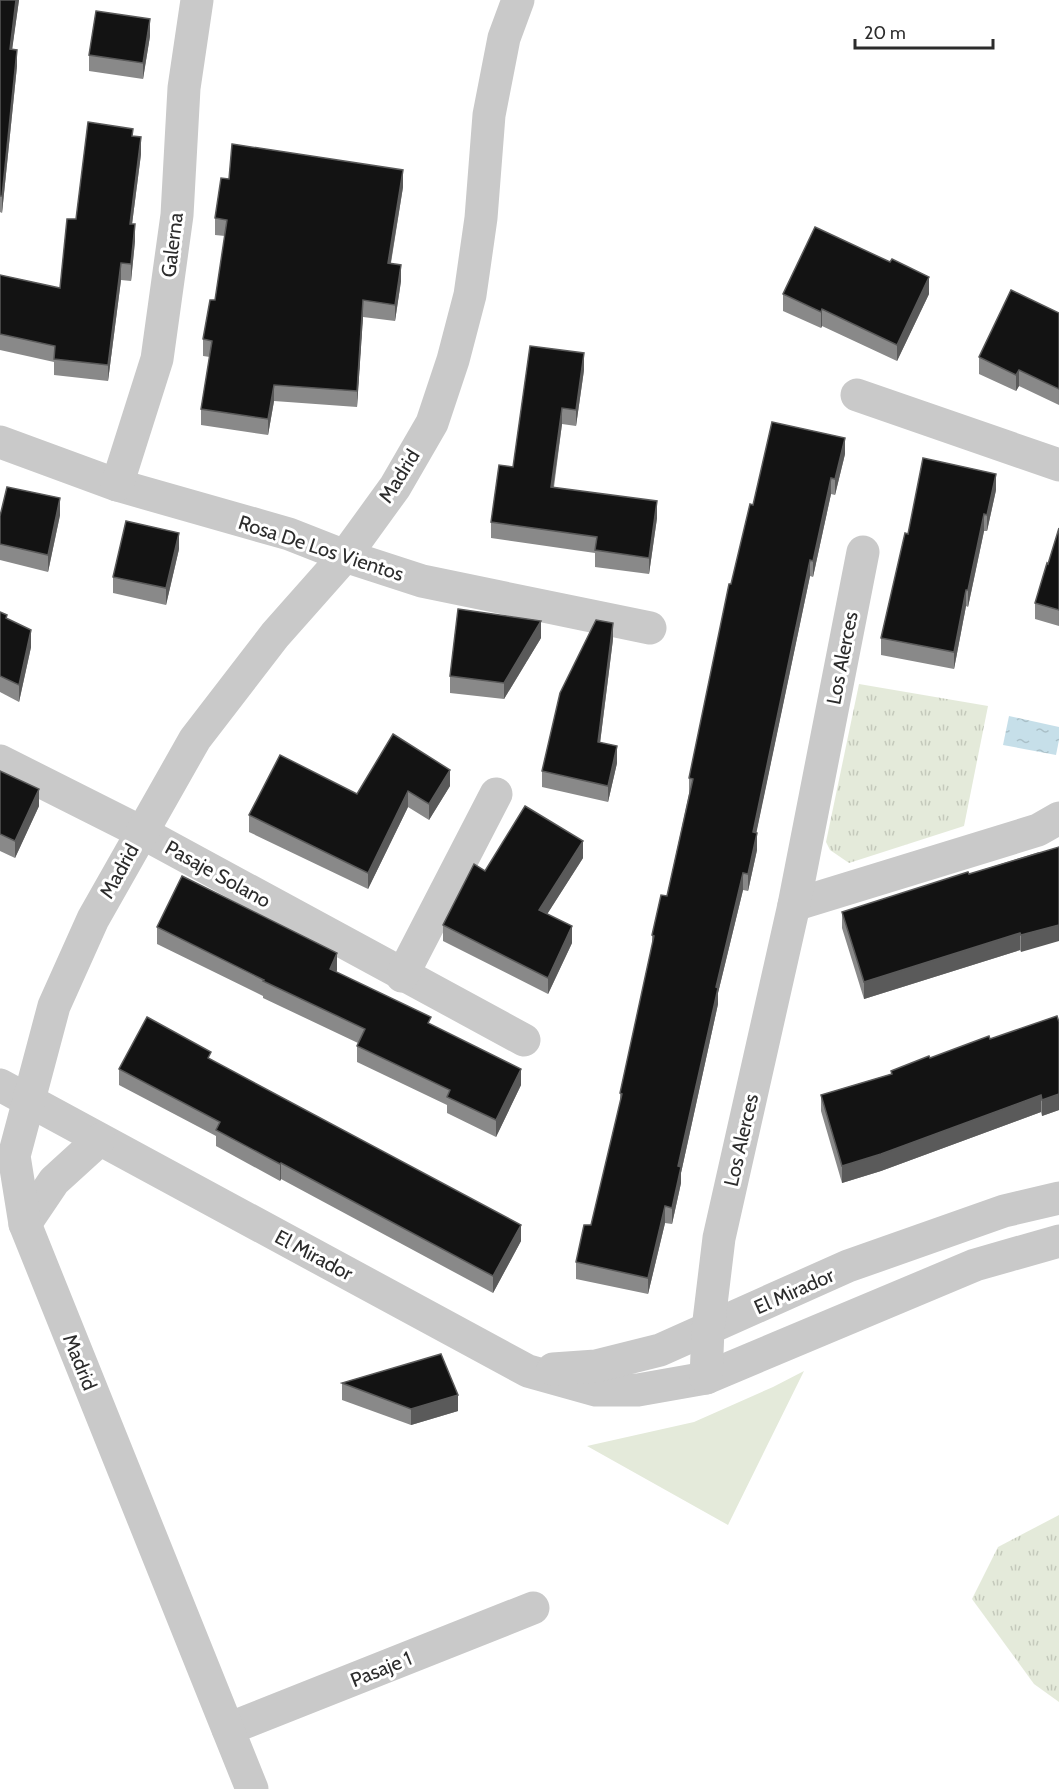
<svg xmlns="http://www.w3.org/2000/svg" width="1059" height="1789" font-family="Cabin,sans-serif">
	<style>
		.grass { fill: #e4eada }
		.park { fill: url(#park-tufts) }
		.water { fill: url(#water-ripples) }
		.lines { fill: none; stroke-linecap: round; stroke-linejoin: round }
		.minor { stroke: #c9c9c9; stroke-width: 33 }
		.wall { fill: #898989 }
		.shaded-wall { fill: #5a5a5a }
		.building { fill: #131313; stroke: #5a5a5a; stroke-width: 1.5 }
		.labels { text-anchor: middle; stroke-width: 6; stroke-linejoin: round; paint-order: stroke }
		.street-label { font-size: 20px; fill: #2c2c2c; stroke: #fff }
	</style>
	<defs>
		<pattern id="park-tufts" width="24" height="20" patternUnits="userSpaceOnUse" patternTransform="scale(1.5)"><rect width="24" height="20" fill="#e4eada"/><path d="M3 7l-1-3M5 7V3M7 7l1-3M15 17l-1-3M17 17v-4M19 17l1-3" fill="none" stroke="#c4c9bb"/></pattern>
		<pattern id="water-ripples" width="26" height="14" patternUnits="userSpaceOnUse" patternTransform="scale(1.5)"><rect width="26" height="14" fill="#c6dfe9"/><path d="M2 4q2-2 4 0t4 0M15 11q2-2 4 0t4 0" fill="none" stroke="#aac0c8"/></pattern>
	</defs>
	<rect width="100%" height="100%" fill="#fff"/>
	<path class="grass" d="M804,1371L728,1525L587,1446L694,1422L773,1387Z"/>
	<g class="park">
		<path d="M859,684L988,706L964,826L849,863L830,850L826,842Z"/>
		<path d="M1059,1515V1702L1034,1684L972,1599L998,1547Z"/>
	</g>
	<path class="water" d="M1009,716L1059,727V740L1056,755L1003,745Z"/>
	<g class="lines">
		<g class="minor">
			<path d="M857,395L1059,465"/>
			<path d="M0,442L117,485L289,534L345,556L422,581L650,628"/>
			<path d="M117,485L157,359L177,215L184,88L197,0"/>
			<path d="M0,761L141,832L524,1040"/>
			<path d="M794,905L1038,830L1059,818"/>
			<path d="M402,976L496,794"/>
			<path d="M0,1085L528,1371L596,1390H638L706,1378L975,1265L1059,1241"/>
			<path d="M25,1224L54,1181L99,1140"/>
			<path d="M553,1369L596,1366L660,1350L848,1266L1004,1211L1059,1198"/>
			<path d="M706,1378L708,1329L719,1238L794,905L863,552"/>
			<path d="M228,1729L533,1608"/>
			<path d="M252,1789L25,1224L14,1156L54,1006L93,919L195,739L275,635L345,556L395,487L432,423L453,360L470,295L481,218L489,115L504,38L518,0"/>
		</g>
	</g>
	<g class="wall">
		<path d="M0,0H19L12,49L17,66L2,213L0,212Z"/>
		<path d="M150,36L143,79L89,71V55Z"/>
		<path d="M133,136L141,154L132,224L135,241L131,281L121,280L108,381L54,375V362L0,350V275L60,288L76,219Z"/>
		<path d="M229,179L403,187L391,263L401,281L395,321L363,317L357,407L274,401L268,435L201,425V409L210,357L203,356V339L215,300L225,236L215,235V218Z"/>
		<path d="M890,262L929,294L897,361L822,326L821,328L783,311V294Z"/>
		<path d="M1059,313V405L1019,386L1016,391L979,374V357Z"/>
		<path d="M584,370L576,426L562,424L554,487L657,518L649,574L595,567V553L491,538V522L513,467Z"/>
		<path d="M845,454L835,495L831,494L813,577L810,576L756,833L757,850L748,891L743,890L718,993V1004L681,1173V1183L672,1224L665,1223L648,1294L576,1279V1262L591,1225L620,1104V1093L652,948V935L667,896L689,794V778L731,584L753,505Z"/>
		<path d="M996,490L987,531H984L968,607L966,606L954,669L881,655V638L908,534Z"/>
		<path d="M60,515L48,572L0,560V516Z"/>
		<path d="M1059,528V626L1035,619V603L1048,564Z"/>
		<path d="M179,549L166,605L113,593V577Z"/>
		<path d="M0,612L31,647L19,702L0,692Z"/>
		<path d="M541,638L504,699L450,693V676Z"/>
		<path d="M613,639L600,743L617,763L608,802L542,787V771Z"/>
		<path d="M0,771L39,806L15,858L0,851Z"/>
		<path d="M450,786L429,820L408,807L368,889L249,832V815L357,794Z"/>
		<path d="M1039,852L1021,952L1020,950L864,999L842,928V912L969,874Z"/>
		<path d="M583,858L547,914L572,943L548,994L443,941V925L485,871Z"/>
		<path d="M157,927L337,970L336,972L431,1025L521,1085L496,1137L447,1113V1105L357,1062V1046L358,1043L263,998V996L157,944Z"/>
		<path d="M1059,1022V1110L1042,1116L1041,1112L881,1171L842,1183L821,1111V1095L891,1074V1071L990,1039Z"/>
		<path d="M211,1060L521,1241L493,1293L281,1179L280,1181L216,1146V1136L119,1085V1069Z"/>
		<path d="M342,1383L458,1411L411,1425L342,1400Z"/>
	</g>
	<g class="shaded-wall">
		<path d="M16,0H19L10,65V49Z"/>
		<path d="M150,19V36L143,79V63Z"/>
		<path d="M17,50V66L2,213V196Z"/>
		<path d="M141,137V154L130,240V224Z"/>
		<path d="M403,170V187L388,279V263Z"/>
		<path d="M135,224V241L131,281V264Z"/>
		<path d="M121,263V280L108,381V365Z"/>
		<path d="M401,265V281L395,321V305Z"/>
		<path d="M929,277V294L897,361V345Z"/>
		<path d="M363,300V317L357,407V391Z"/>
		<path d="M822,309V326L821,328V312Z"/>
		<path d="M584,353V370L576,426V410Z"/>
		<path d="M1019,370V386L1016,391V375Z"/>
		<path d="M274,385V401L268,435V419Z"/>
		<path d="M562,408V424L551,503V487Z"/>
		<path d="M845,438V454L835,495V479Z"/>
		<path d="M996,474V490L987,531V515Z"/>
		<path d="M831,478V494L813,577V561Z"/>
		<path d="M60,498V515L48,572V555Z"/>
		<path d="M657,501V518L649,574V558Z"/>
		<path d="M984,514V531L968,607V590Z"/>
		<path d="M179,533V549L166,605V588Z"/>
		<path d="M810,560V576L753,849V832Z"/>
		<path d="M966,590V606L954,669V652Z"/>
		<path d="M541,621V638L504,699V683Z"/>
		<path d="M613,623V639L598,759V742Z"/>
		<path d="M31,630V647L19,702V685Z"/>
		<path d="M617,746V763L608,802V786Z"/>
		<path d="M450,770V786L429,820V804Z"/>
		<path d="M39,789V806L15,858V841Z"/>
		<path d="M408,791V807L368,889V873Z"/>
		<path d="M757,833V850L748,891V874Z"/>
		<path d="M583,841V858L539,927V910Z"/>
		<path d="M743,873V890L718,993V1004L681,1173V1183L672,1224V1208L678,1166L716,987Z"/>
		<path d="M1059,925V941L1021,952V935Z"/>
		<path d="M572,926V943L548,994V978Z"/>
		<path d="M1020,933V950L864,999V982Z"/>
		<path d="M337,953V970L330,985V969Z"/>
		<path d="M521,1069V1085L496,1137V1120Z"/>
		<path d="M1059,1094V1110L1042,1116V1100Z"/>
		<path d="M1041,1095V1112L881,1171L842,1183V1166Z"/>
		<path d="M281,1163V1179L280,1181V1164Z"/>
		<path d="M665,1206V1223L648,1294V1278Z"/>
		<path d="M521,1225V1241L493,1293V1276Z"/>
		<path d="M458,1395V1411L411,1425V1409Z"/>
	</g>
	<g class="building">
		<path d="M0,0H16L10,49L17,50L2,196H0Z"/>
		<path d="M96,11L150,19L143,63L89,55Z"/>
		<path d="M88,122L133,129L132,136L141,137L130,224H135L131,264L121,263L108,365L54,359L55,346L0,334V275L60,288L67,219H76Z"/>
		<path d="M232,144L403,170L388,263L401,265L395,305L363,300L357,391L274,385L268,419L201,409L212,341L203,339L210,300H215L227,220L215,218L221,178L229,179Z"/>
		<path d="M815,227L890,262L892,259L929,277L897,345L822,309L821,312L783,294Z"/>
		<path d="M1011,290L1059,313V389L1019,370L1016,375L979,357Z"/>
		<path d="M530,346L584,353L576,410L562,408L551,487L657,501L649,558L595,550L597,537L491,522L499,465L513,467Z"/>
		<path d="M772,422L845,438L835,479L831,478L813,561L810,560L753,832L757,833L748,874L743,873L716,987L718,988L678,1166L681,1167L672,1208L665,1206L648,1278L576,1262L584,1225H591L622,1094L620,1093L654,936L652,935L661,895L667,896L693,779L689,778L729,584H731L750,504L753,505Z"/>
		<path d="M923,458L996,474L987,515L984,514L968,590H966L954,652L881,638L905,533L908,534Z"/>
		<path d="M7,487L60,498L48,555L0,544V516Z"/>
		<path d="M126,521L179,533L166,588L113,577Z"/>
		<path d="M1059,528V610L1035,603L1047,563L1048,564Z"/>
		<path d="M458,609L541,621L504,683L450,676Z"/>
		<path d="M0,612L7,615L6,618L31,630L19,685L0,676Z"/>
		<path d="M596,620L613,623L598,742L617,746L608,786L542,771L560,693Z"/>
		<path d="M393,734L450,770L429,804L408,791L368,873L249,815L280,755L357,794Z"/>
		<path d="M0,771L39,789L15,841L0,834Z"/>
		<path d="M525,806L583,841L539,910L572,926L548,978L443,925L474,864L485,871Z"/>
		<path d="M1059,847V925L1021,935L1020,933L864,982L842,912L968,872L969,874Z"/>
		<path d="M182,876L337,953L330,969L431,1017L428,1023L521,1069L496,1120L447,1097L450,1090L357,1046L365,1029L263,981L264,980L157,927Z"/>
		<path d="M1057,1016L1059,1022V1094L1042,1100L1041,1095L881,1154L842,1166L821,1095L892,1074L891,1071L929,1056L930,1058L989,1036L990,1039Z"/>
		<path d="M147,1017L211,1052L208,1058L521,1225L493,1276L281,1163L280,1164L216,1130L220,1122L119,1069Z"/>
		<path d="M441,1354L458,1395L411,1409L342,1383Z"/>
	</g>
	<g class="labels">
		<g class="street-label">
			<text transform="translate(172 245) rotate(-83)" y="7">Galerna</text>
			<text transform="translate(399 476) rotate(-58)" y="7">Madrid</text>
			<text transform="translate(321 548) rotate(18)" y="7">Rosa De Los Vientos</text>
			<text transform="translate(842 658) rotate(-79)" y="7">Los Alerces</text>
			<text transform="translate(119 871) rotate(-61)" y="7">Madrid</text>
			<text transform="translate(218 874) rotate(29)" y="7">Pasaje Solano</text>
			<text transform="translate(741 1140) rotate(-77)" y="7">Los Alerces</text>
			<text transform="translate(314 1255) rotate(28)" y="7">El Mirador</text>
			<text transform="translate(794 1291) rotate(-24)" y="7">El Mirador</text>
			<text transform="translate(80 1362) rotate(68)" y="7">Madrid</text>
			<text transform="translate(381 1669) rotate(-22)" y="7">Pasaje 1</text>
		</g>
	</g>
	<path d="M855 39v9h138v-9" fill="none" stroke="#2c2c2c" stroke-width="3"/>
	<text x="864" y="39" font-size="18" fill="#2c2c2c" stroke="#ffffff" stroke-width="4.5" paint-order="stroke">20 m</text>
</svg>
